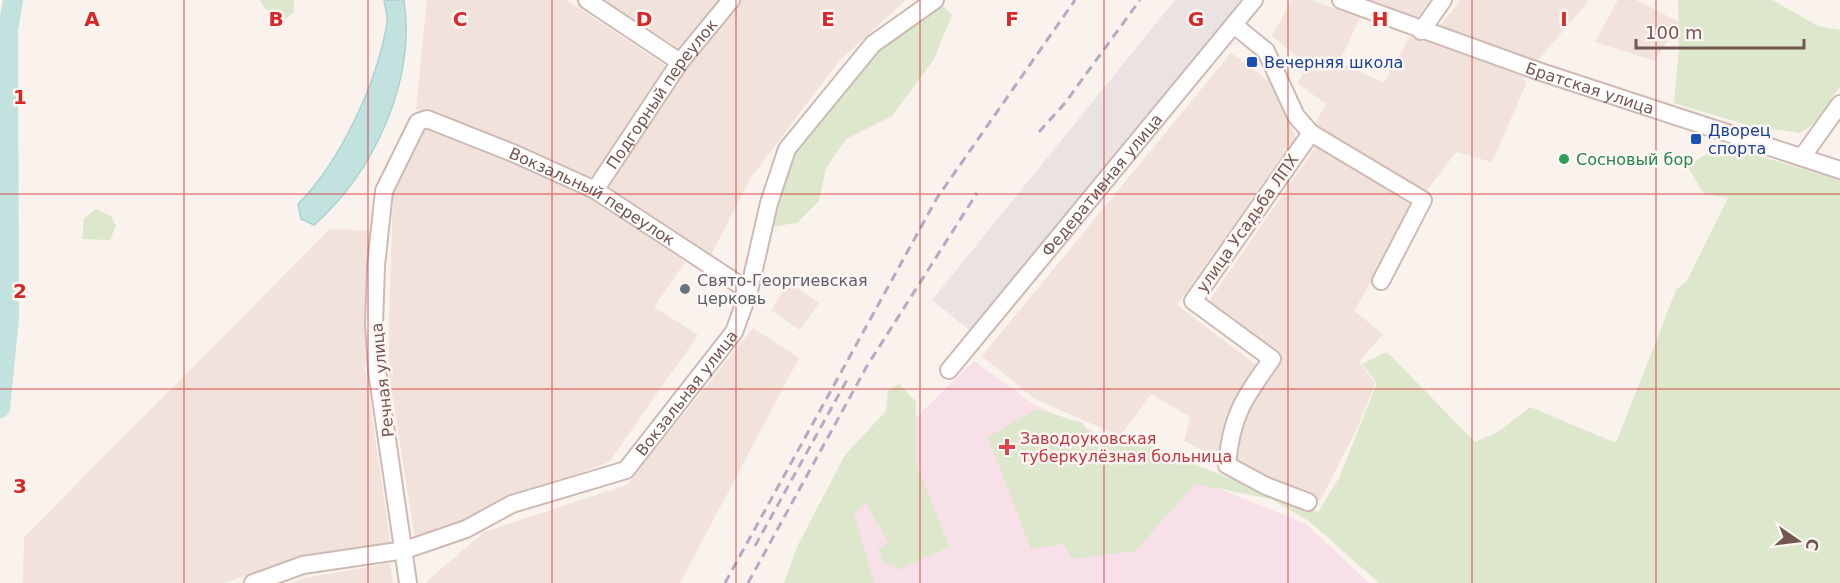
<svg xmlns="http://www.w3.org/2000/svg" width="1840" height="583" font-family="'DejaVu Sans',sans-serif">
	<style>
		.residential { fill: #f1e2db }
		.industrial { fill: #eae3e1 }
		.medical { fill: #f7e0e8 }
		.green { fill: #dce7cb }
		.water { fill: #c2e2e0; stroke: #aad3d0; stroke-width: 1.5 }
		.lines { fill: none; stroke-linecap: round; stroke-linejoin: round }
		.river { stroke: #c2e2e0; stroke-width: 20 }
		.minor-casing { stroke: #cebab5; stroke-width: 20 }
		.minor { stroke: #fff; stroke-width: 16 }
		.rail { stroke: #b3aac4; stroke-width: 3; stroke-dasharray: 9 6; stroke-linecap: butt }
		.grid { fill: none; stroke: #d62828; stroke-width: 1.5; stroke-opacity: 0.55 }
		.transit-dot { fill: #1a4fb4; stroke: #fdf6f2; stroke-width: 2 }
		.leisure-dot { fill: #2e9e5b; stroke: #fdf6f2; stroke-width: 2 }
		.worship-dot { fill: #6b7280; stroke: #fdf6f2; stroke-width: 2 }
		.health-dot { fill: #e0444e; stroke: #fdf6f2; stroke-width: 2 }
		.labels { text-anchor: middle; stroke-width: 5; stroke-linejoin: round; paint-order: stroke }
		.transit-label { font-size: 16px; fill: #164399; stroke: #fdf6f2; text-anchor: start }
		.street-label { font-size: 16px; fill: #735651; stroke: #fdf6f2 }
		.leisure-label { font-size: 16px; fill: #27864d; stroke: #fdf6f2; text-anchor: start }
		.worship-label { font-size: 16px; fill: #5b616d; stroke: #fdf6f2; text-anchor: start }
		.health-label { font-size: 16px; fill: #be3a42; stroke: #fdf6f2; text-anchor: start }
		.grid-label { font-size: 20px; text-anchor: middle; font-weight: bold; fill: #d62828; stroke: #fdf6f2; stroke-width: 5; stroke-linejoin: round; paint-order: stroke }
	</style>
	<rect width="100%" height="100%" fill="#faf2ec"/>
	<g class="residential">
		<path d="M427,0H567L669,68L591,185L511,147L416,109Z"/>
		<path d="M605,0H724L683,51Z"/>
		<path d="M739,0H906L838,62L750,179L709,259L604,189L684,65Z"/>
		<path d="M1292,0H1311L1360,18L1339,62L1384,83L1410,36L1522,75L1526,84L1492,162L1456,152L1424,194L1313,128L1326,104L1297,83L1308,66L1272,36Z"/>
		<path d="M1363,0H1430L1415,20Z"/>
		<path d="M1460,0H1586L1588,2L1538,60L1440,26Z"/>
		<path d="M1618,0H1636L1679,22L1655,61L1595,42Z"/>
		<path d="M1231,53L1273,84L1296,138L1177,305L1259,367L1232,405L1216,457L1184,441L1190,417L1151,394L1120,436L1035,399L982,356Z"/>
		<path d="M427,126L538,170L598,203L685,262L654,307L698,335L609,462L506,501L462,526L415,540L389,374V320L393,194Z"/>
		<path d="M1317,145L1414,207L1354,311L1383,334L1359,362L1375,383L1359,424L1320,501L1233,461L1244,406L1278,359L1207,304Z"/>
		<path d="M330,229L373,231L365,369L391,545L300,557L224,583H23L24,537Z"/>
		<path d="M789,282L819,303L800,330L771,310Z"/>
		<path d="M753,328L799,358L680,583H425L484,532L627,485Z"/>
		<path d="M390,563L393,583H291L305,578Z"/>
	</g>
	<path class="industrial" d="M1175,0H1243L973,333L932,300Z"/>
	<path class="medical" d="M974,361L1033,404L1220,489L1306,524L1369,583H844L816,515Z"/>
	<g class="green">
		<path d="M260,0H294V12L284,20L265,9Z"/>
		<path d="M1678,0H1772L1818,26L1840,30V86L1815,123L1800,133L1751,126L1674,103L1679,48Z"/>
		<path d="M940,3L952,15L934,59L892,116L846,139L826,168L819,201L797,223L769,227L781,183L803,140L878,51Z"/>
		<path d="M1721,145L1840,180V583H1379L1309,521L1271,499L1195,484L1135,551L1072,559L1064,544L1031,549L988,437L1037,409L1082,423L1096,441H1141L1177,458L1318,512L1339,478L1377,383L1362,364L1387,352L1475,442L1498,432L1530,407L1616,443L1676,290L1687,281L1728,198L1704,194L1687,166Z"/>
		<path d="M95,209L111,216L116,226L110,240L82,239L84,219Z"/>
		<path d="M899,384L916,402L915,460L949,547L898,570L893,564L885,566L878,549L889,543L865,502L854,514L874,583H784L797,547L845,455L886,411L888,391Z"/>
	</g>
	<path class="water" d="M384,0H404C416,81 374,172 314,225L301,219L298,204C340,162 377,83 387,23C388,16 385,7 384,0Z"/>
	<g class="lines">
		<path class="river" d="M0,408L9,318L8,30L13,0"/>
		<defs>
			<g id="minor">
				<path d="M587,0L680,62"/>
				<path id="s1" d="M1341,0L1538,71L1840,170"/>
				<path d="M1234,25L1266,51L1296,116L1311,133L1193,301L1272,359C1244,398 1231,416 1227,465L1266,486L1308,502"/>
				<path d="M1421,31L1443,0"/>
				<path d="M1311,133L1423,200L1381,281"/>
				<path d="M1802,157L1840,104"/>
				<path id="s2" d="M595,190L680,62L731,0"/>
				<path id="s3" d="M949,370L1254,0"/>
				<path id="s4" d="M253,583L303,565L405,550L466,529L512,504L626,470L734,332L749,291L769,203L787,149L873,44L935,0"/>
				<path id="s5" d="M408,583L377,371L374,323L376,266L384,191L418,122L427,119L513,153L595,190L749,291"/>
			</g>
		</defs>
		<use href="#minor" class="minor-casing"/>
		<use href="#minor" class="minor"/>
		<g class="rail">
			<path d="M1039,132L1065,103L1140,0"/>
			<path d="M755,546L848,378"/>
			<path d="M725,583L937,198L1075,0"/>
			<path d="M748,583L867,366L977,193"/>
		</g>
	</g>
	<path class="grid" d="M184,0V583M368,0V583M552,0V583M736,0V583M920,0V583M1104,0V583M1288,0V583M1472,0V583M1656,0V583M0,194H1840M0,389H1840"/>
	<g class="transit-dot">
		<rect x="1246" y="56" width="12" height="12" rx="3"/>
		<rect x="1690" y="133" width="12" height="12" rx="3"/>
	</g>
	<circle class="leisure-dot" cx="1564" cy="159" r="6"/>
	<circle class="worship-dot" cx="685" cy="289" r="6"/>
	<path class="health-dot" d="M1004 438h6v6h6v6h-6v6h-6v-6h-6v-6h6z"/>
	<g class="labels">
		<g class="transit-label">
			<text x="1264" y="68">Вечерняя школа</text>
			<text x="1708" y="136">Дворец<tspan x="1708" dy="18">спорта</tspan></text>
		</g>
		<g class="street-label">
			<text dy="6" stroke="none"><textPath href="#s1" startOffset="264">Братская улица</textPath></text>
			<text dy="6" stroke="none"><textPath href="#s2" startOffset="117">Подгорный переулок</textPath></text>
			<text dy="6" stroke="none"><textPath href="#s3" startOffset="240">Федеративная улица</textPath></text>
			<text dy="6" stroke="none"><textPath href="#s5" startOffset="664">Вокзальный переулок</textPath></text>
			<text transform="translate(1247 223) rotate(-55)" y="6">улица Усадьба ЛПХ</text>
			<text transform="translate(382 380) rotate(-96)" y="6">Речная улица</text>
			<text dy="6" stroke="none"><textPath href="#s4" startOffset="490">Вокзальная улица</textPath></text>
		</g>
		<g class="leisure-label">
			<text x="1576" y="165">Сосновый бор</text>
		</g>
		<g class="worship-label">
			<text x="697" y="286">Свято-Георгиевская<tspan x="697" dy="18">церковь</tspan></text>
		</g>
		<g class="health-label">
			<text x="1020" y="444">Заводоуковская<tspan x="1020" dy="18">туберкулёзная больница</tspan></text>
		</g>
	</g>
	<g class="grid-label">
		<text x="92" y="26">A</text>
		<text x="276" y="26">B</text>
		<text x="460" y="26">C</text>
		<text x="644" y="26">D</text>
		<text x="828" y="26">E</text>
		<text x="1012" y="26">F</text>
		<text x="1196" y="26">G</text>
		<text x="1380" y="26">H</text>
		<text x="1564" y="26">I</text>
		<text x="20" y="104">1</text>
		<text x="20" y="298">2</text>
		<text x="20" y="493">3</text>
	</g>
	<g transform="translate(1798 541) rotate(104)" stroke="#fdf6f2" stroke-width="4.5" paint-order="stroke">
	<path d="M0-4.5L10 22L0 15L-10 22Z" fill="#735651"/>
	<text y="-9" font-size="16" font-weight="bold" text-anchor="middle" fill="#735651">С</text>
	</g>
	<path d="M1636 39v9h168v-9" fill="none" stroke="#735651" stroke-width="3"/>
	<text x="1645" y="39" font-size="18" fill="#735651" stroke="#fdf6f2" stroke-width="4.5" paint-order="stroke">100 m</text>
</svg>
